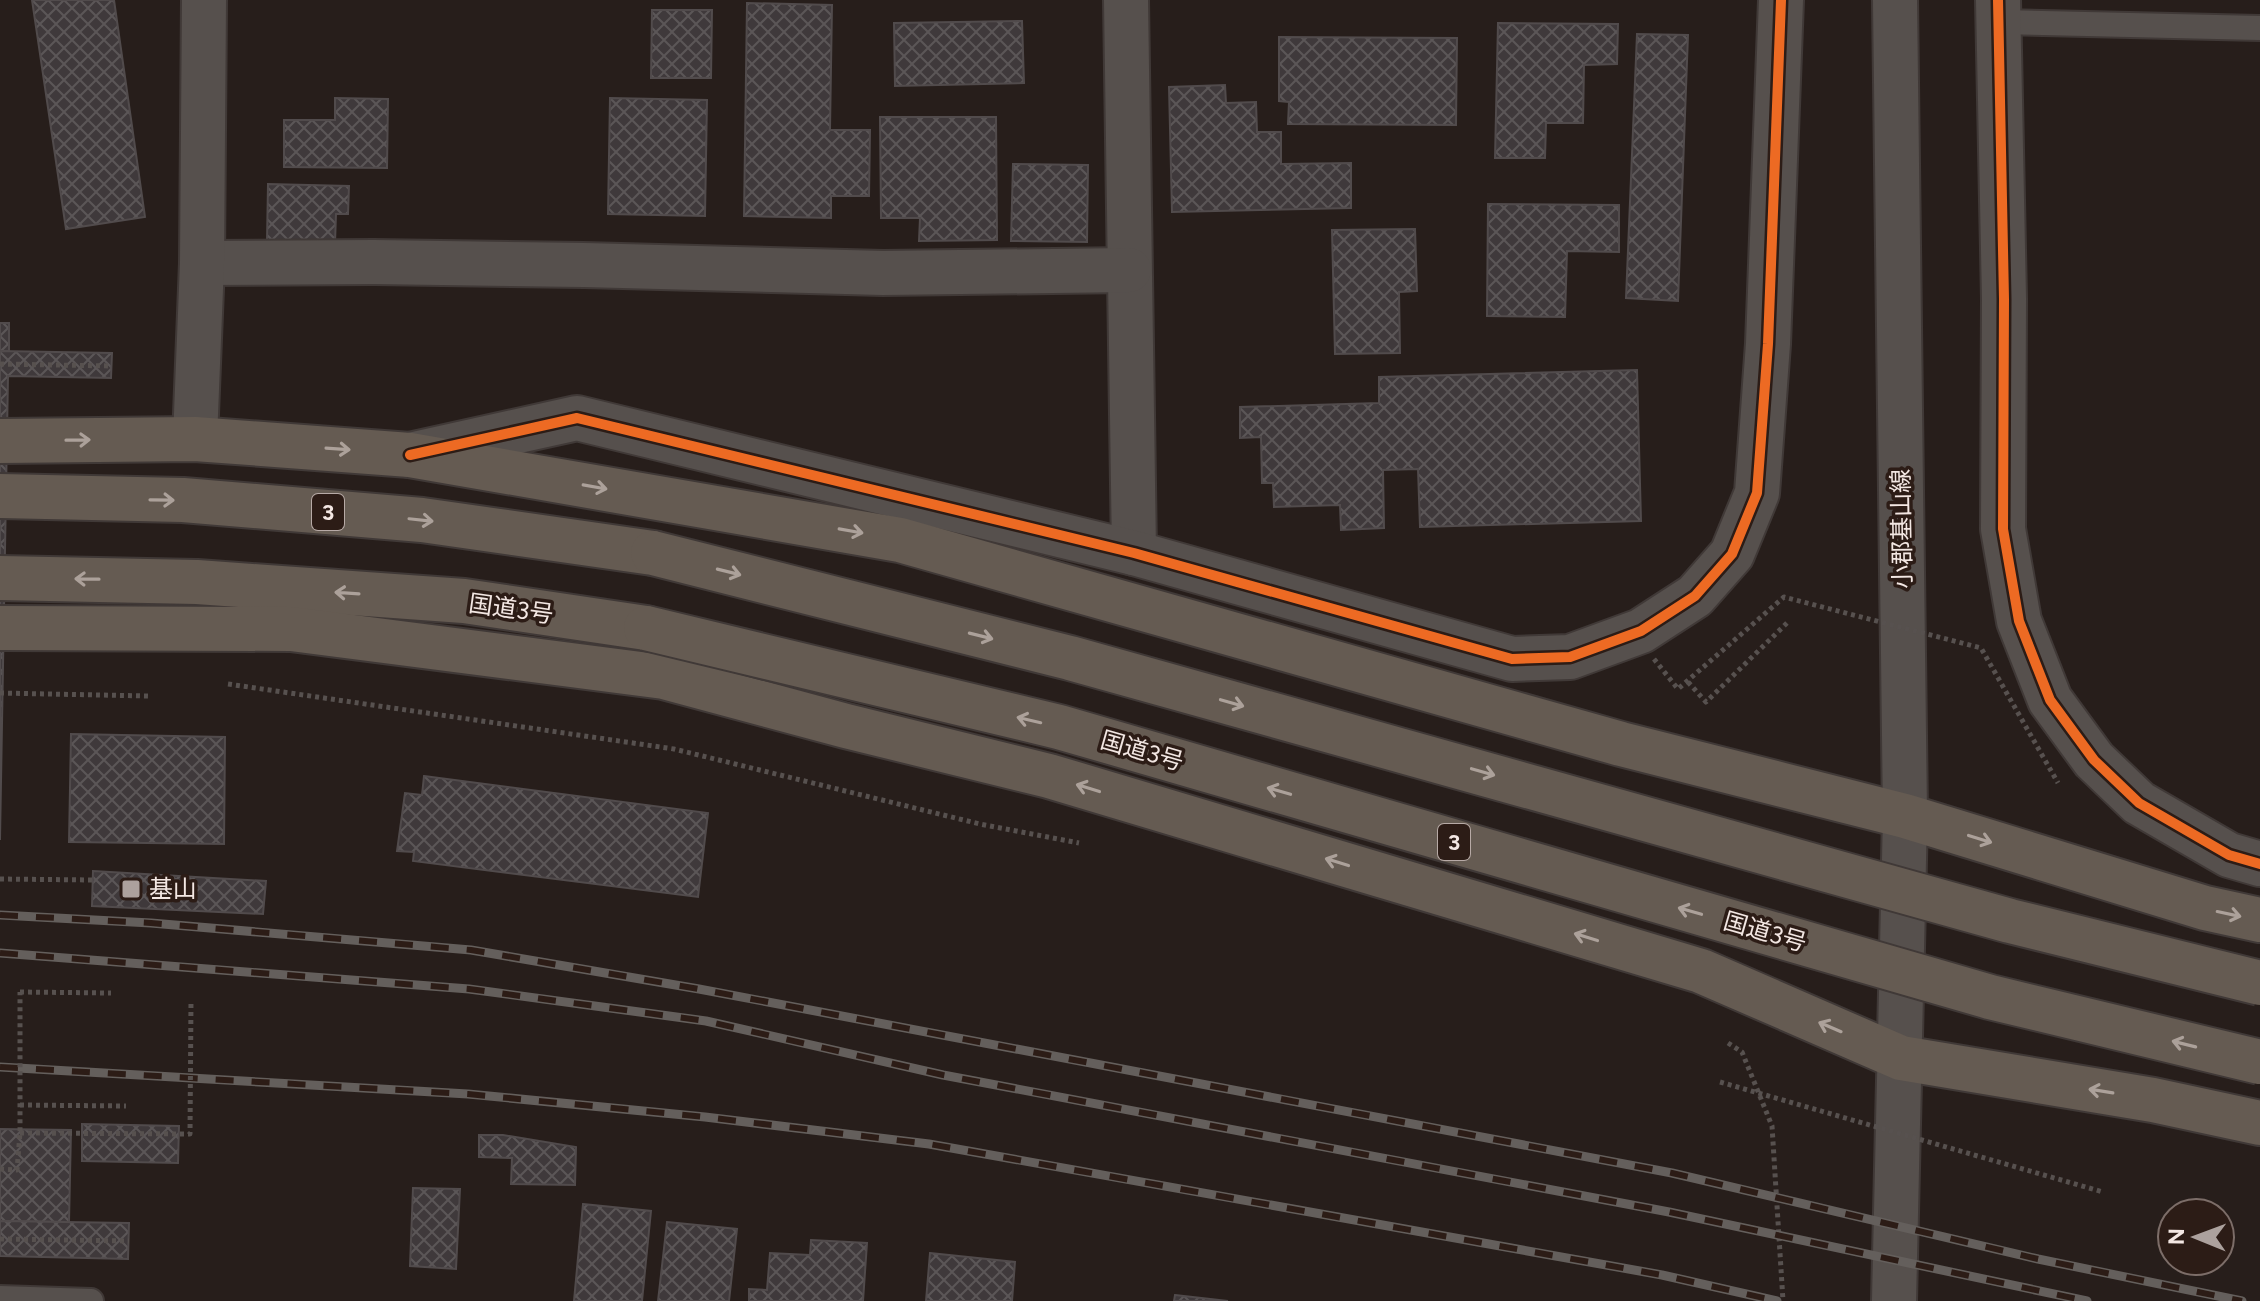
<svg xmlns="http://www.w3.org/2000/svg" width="2260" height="1301" font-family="Figtree,'Noto Sans JP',sans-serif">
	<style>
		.building { fill: url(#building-cross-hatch); stroke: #514b4c; stroke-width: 2 }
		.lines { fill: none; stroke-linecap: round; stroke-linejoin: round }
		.service-casing { stroke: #403937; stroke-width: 28 }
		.minor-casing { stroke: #403937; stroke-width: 48 }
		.secondary-casing { stroke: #403937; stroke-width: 48 }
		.trunk-casing { stroke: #403937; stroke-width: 48 }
		.path { stroke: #57514f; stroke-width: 5; stroke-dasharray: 4 4; stroke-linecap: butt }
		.service { stroke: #56504d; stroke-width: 24 }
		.minor { stroke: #56504d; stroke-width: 44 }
		.secondary { stroke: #56504d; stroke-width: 44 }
		.trunk { stroke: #655b52; stroke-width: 44 }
		.rail-casing { stroke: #645f5c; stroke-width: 9 }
		.rail { stroke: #2c1c16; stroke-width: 6; stroke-dasharray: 18; stroke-linecap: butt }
		.trunk-bridge-casing { stroke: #403937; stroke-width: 48; stroke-linecap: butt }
		.path-bridge { stroke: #57514f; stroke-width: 5; stroke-dasharray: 4 4; stroke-linecap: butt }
		.trunk-bridge { stroke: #655b52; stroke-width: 44 }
		.cycleway-casing { stroke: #2c1c16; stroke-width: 15 }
		.cycleway { stroke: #ed6a23; stroke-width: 10 }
		.oneway { stroke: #aca19a }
		.poi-dot { fill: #aca19d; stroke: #2c1c16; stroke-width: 3 }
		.labels { text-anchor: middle; stroke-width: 7; stroke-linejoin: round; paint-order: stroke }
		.shield { fill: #2c1c16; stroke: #b7aaa6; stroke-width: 2 }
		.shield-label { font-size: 22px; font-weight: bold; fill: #f3e7e3 }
		.street-label { font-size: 24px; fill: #f3e7e3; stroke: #2c1c16 }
		.poi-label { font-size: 24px; fill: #f3e7e3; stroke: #2c1c16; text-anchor: start }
	</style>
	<defs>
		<pattern id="building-cross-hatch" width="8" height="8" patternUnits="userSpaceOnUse" patternTransform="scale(2)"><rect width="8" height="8" fill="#3f393b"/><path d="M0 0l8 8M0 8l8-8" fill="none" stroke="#5b5657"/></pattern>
	</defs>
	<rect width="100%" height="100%" fill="#271e1b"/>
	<g class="building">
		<path d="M32,0H114L145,217L66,229Z"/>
		<path d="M747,3L832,5L830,130H870L869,196H831V218L744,216Z"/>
		<path d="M652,10H712L711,78H651Z"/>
		<path d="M1022,21L1024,83L895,86L894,23Z"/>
		<path d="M1498,23L1618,24L1617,64L1584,65L1583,123H1546L1545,158H1495Z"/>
		<path d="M1637,34L1688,35L1678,301L1626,298Z"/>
		<path d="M1279,37L1457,38L1456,125L1288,124L1289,102L1279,101Z"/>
		<path d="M1225,85L1226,103L1256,102L1257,132H1281V164L1351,163V208L1172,212L1169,87Z"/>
		<path d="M335,98L388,99L387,168L284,167V120H335Z"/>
		<path d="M610,98L707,100L705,216L608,214Z"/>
		<path d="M880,117H996L997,240L919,241L920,218H881Z"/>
		<path d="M1013,164L1088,165L1087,242L1011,241Z"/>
		<path d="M268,184L349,186L348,214H336L335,243L267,242Z"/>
		<path d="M1488,204L1619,205V252L1567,251L1565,317L1487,316Z"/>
		<path d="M1415,229L1417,291L1399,292L1400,353L1335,354L1332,230Z"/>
		<rect x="0" y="323" width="9" height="28"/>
		<path d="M0,351L112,353L111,378L8,376L0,840Z"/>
		<path d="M1637,370L1641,521L1420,527L1418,469L1383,470L1384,528L1341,530L1340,505L1274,507L1273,483H1262L1261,437L1240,438V407L1379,403V377Z"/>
		<path d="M71,734L225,737L224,844L69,842Z"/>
		<path d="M424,776L708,813L698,897L413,861L414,852L397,851L405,793L422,795Z"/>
		<path d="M93,871L266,881L263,914L92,906Z"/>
		<path d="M82,1124L179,1126L178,1163L82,1161Z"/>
		<path d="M0,1129L71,1130L69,1222L0,1221Z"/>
		<path d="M479,1135H503L576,1147L575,1185L511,1184L512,1158L479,1157Z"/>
		<path d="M413,1188L460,1189L456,1269L410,1266Z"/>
		<path d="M583,1204L651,1211L642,1301H574Z"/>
		<path d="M0,1221L129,1223L128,1259L0,1256Z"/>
		<path d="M667,1222L737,1229L729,1301H658Z"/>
		<path d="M811,1240L867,1243L863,1301H749V1289L767,1290L770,1253L810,1255Z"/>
		<path d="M930,1253L1015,1262L1012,1301H926Z"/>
		<path d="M1175,1295L1228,1301H1174Z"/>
	</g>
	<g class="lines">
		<defs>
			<g id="service">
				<path d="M2000,22L2260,28"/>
				<path d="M0,1298L91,1301"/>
			</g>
			<g id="minor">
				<path d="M1126,0L1134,553"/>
				<path d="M1998,0L2004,299L2003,529L2019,621L2050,700L2094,760L2139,803L2229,855L2260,864"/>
				<path d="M202,263L374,262L584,265L883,273L1129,270"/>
				<path d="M195,439L202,263L204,0"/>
				<path d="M410,455L577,418L1134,553L1512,659L1570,657L1641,631L1695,596L1732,554L1757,493L1768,344L1781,0"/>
			</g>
			<path id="secondary" d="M1894,1301L1905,816L1895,0"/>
			<g id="trunk">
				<path d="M0,441L195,439L410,455L900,540L1621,744L1905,816L2205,908L2260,920"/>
				<path d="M0,496L183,500L422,520L653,553"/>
				<path d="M0,578L197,582L464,601L646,628"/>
				<path d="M0,628L291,629L664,677L846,726L1049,776L1701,971L1901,1058L2153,1100L2260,1123"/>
			</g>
		</defs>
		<use href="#service" class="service-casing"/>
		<use href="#minor" class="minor-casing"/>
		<use href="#secondary" class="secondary-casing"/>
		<use href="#trunk" class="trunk-casing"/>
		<g class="path">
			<path d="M0,364L112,366"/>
			<path d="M1688,682L1706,702L1789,621"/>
			<path d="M228,684L674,749L980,824L1079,843"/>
			<path d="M0,693L148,696"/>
			<path d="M0,879L93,880"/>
			<path d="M20,992L111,993"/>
			<path d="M1728,1043L1742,1052L1772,1126L1783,1301"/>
			<path d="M20,1105L126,1106"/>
			<path d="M0,1239L129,1241"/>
		</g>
		<use href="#service" class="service"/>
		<use href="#minor" class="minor"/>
		<use href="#secondary" class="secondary"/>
		<use href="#trunk" class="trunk"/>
		<defs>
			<g id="rail">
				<path d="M0,915L151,923L471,950L699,989L1672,1173L2038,1259L2242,1301"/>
				<path d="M0,953L469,989L706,1021L943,1075L1669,1212L2087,1301"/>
				<path d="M0,1067L468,1094L705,1117L929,1144L1662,1275L1777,1301"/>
			</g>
		</defs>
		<use href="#rail" class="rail-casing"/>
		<use href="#rail" class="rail"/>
		<defs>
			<g id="trunk-bridge">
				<path d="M653,553L1070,658L2010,921L2260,983"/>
				<path d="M646,628L1059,727L1990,997L2260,1062"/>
			</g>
		</defs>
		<use href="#trunk-bridge" class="trunk-bridge-casing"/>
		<g class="path-bridge">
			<path d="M1654,659L1678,689L1784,597L1981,648L2058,783"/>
			<path d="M1720,1082L2103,1192"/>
			<path d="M20,1133L190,1134L191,1000"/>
			<path d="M0,1169L17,1170L20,1133V992"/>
		</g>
		<use href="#trunk-bridge" class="trunk-bridge"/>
		<defs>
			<g id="cycleway">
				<path d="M1998,0L2004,299L2003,529L2019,621L2050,700L2094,760L2139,803L2229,855L2260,864"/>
				<path d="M410,455L577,418L1134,553L1512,659L1570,657L1641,631L1695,596L1732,554L1757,493L1768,344L1781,0"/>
			</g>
		</defs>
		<use href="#cycleway" class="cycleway-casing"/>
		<use href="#cycleway" class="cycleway"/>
	</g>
	<defs><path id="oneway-shaft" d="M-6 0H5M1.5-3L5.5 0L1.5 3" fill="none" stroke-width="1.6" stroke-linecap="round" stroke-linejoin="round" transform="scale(2)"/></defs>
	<g class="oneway">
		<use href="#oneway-shaft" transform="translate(78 440) rotate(-1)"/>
		<use href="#oneway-shaft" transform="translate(338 449) rotate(4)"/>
		<use href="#oneway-shaft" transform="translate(595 487) rotate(10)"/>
		<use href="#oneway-shaft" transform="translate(162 500) rotate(1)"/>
		<use href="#oneway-shaft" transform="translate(421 520) rotate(6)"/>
		<use href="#oneway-shaft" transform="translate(851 531) rotate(10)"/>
		<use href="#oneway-shaft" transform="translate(729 572) rotate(14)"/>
		<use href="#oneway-shaft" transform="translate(87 579) rotate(-179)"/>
		<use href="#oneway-shaft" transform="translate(347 593) rotate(-176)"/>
		<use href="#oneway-shaft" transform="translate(981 636) rotate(14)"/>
		<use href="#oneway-shaft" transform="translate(1232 703) rotate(16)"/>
		<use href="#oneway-shaft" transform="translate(1029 720) rotate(-167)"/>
		<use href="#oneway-shaft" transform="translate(1483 772) rotate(16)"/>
		<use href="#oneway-shaft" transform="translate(1088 788) rotate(-163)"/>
		<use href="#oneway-shaft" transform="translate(1279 791) rotate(-164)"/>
		<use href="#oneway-shaft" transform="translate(1980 839) rotate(17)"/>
		<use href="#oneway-shaft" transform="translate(1337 862) rotate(-163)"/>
		<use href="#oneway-shaft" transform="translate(1690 911) rotate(-164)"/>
		<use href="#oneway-shaft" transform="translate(2229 914) rotate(12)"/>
		<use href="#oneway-shaft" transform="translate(1586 937) rotate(-163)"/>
		<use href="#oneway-shaft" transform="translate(1830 1027) rotate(-157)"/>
		<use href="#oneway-shaft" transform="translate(2184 1044) rotate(-166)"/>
		<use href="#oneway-shaft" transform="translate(2101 1091) rotate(-171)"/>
	</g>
	<rect class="poi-dot" x="121" y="879" width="20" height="20" rx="4"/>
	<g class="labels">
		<g class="shield">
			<rect x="312" y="494" width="32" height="36" rx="6"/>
			<rect x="1438" y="824" width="32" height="36" rx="6"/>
		</g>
		<g class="shield-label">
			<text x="328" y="520">3</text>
			<text x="1454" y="850">3</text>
		</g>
		<g class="street-label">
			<text transform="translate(1902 529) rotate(-91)" y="8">小郡基山線</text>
			<text transform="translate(511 609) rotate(8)" y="8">国道3号</text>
			<text transform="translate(1142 751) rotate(16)" y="8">国道3号</text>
			<text transform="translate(1765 932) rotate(16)" y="8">国道3号</text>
		</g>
		<g class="poi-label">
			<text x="149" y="897">基山</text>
		</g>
	</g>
	<g transform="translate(2196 1237) rotate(271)"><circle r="38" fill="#2c1c16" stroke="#7c6d68" stroke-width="2"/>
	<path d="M0-6L14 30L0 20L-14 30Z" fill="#aca19d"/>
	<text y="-12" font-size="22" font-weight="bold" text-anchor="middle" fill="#f3e7e3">N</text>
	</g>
</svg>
